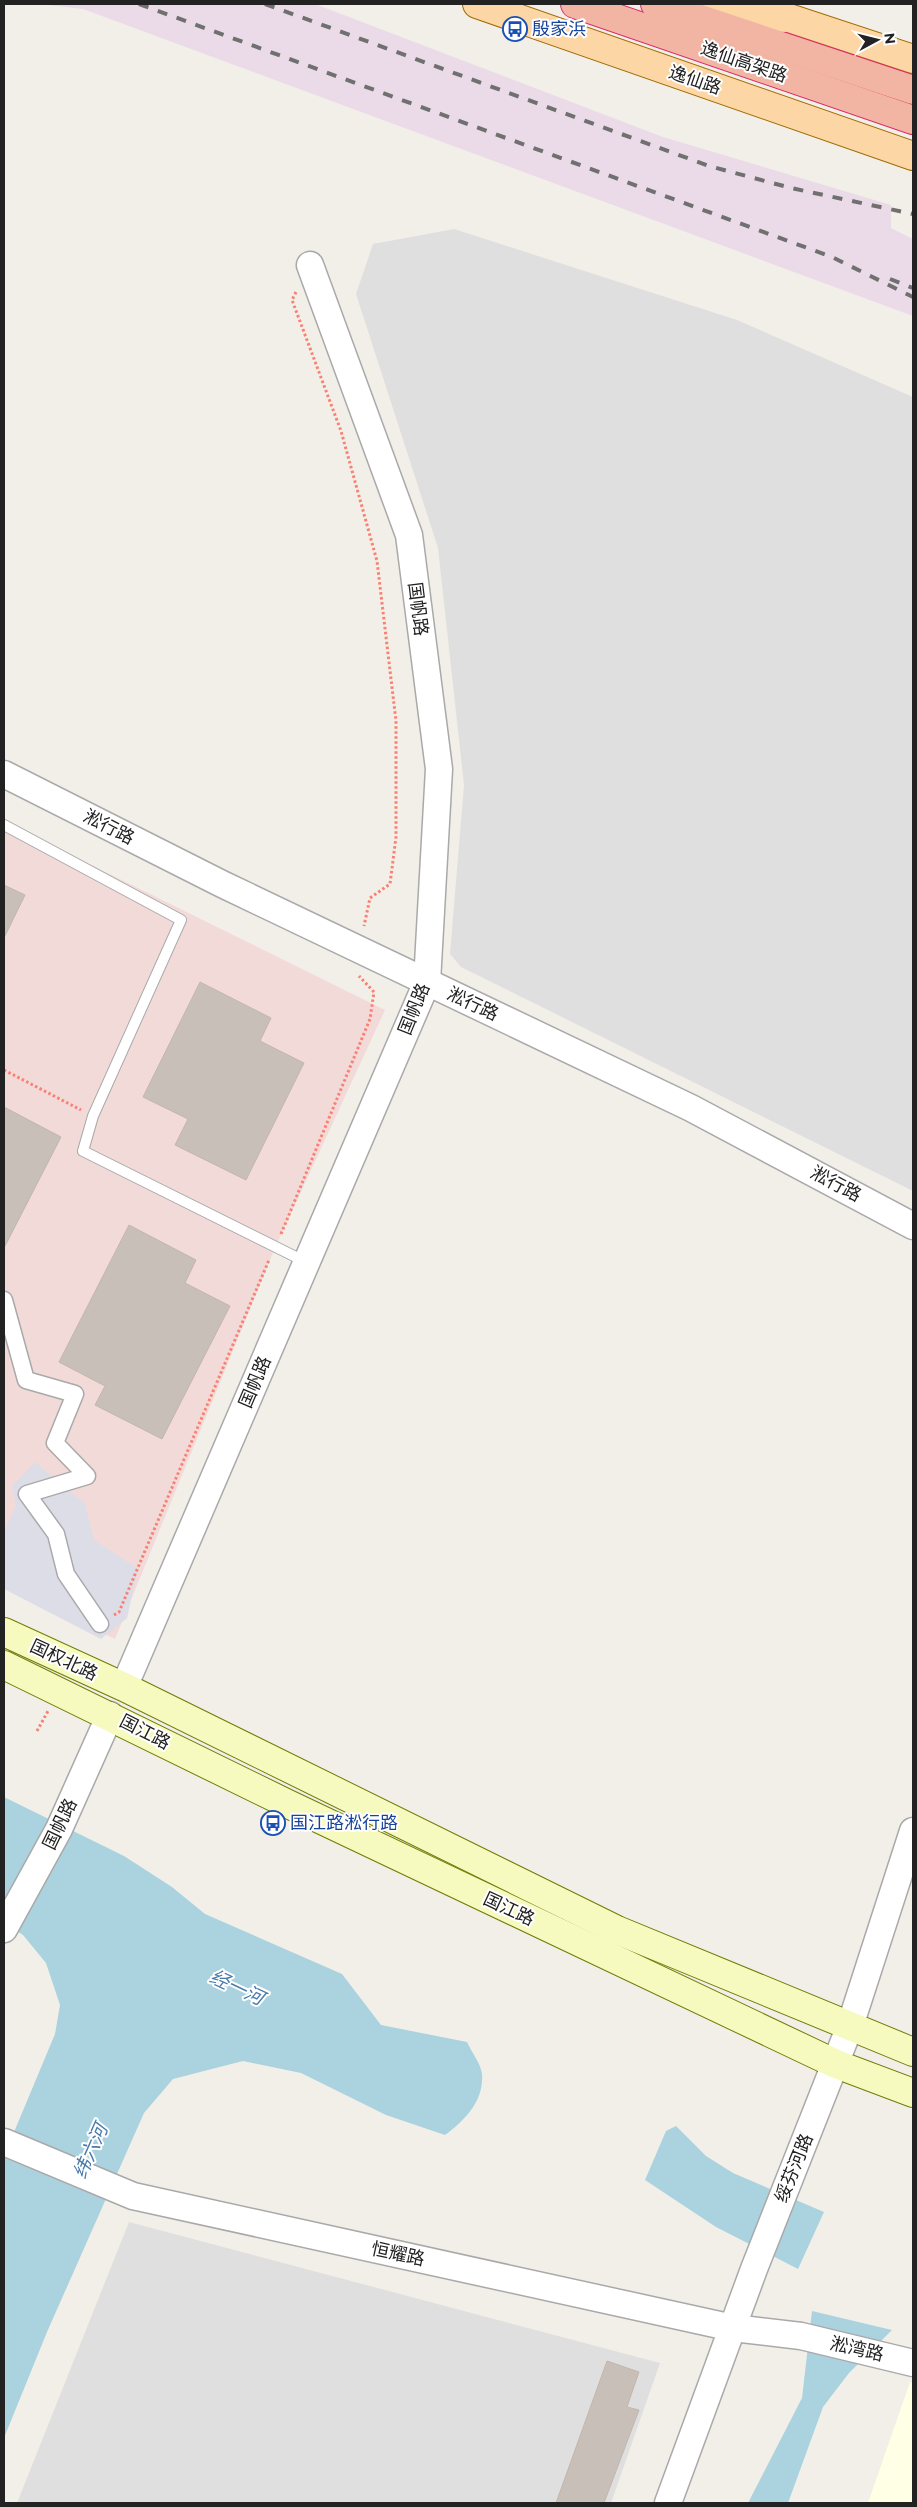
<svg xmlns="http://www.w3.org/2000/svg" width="917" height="2507" font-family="Montserrat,'Noto Sans SC',sans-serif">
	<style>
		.residential { fill: #e0dfdf }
		.commercial { fill: #f2dad9 }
		.industrial { fill: #ebdbe8 }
		.education { fill: #ffffe5 }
		.plaza { fill: #dddde8 }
		.water { fill: #aad3df }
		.building { fill: #c7bfb8; stroke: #c4b6ab }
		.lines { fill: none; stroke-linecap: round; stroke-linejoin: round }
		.service-casing { stroke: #a9a9a9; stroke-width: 12 }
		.pedestrian-casing { stroke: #a9a9a9; stroke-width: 19 }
		.tertiary-casing { stroke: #a9a9a9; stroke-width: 29 }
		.secondary-casing { stroke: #707d05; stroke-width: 30 }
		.primary-casing { stroke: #a06b00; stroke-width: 30 }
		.trunk-casing { stroke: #dc2a67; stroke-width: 30 }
		.path { stroke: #fa8072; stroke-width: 3; stroke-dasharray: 2.5 2.5; stroke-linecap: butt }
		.service { stroke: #fff; stroke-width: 10 }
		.pedestrian { stroke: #fff; stroke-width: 16 }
		.tertiary { stroke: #fff; stroke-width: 26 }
		.secondary { stroke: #f7fabf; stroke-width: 28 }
		.primary { stroke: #fcd6a4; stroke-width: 28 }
		.trunk { stroke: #f2b4a3; stroke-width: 28 }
		.rail { stroke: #707070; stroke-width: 4; stroke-dasharray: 10 10; stroke-linecap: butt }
		.labels { text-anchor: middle; stroke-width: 4; stroke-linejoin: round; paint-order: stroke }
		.transit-label { font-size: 18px; fill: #164399; stroke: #fff; text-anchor: start }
		.street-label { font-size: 18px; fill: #222; stroke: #fff }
		.water-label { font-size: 19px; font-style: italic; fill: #4a7aab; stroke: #fff }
	</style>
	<rect width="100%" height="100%" fill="#f2efe9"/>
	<g class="residential">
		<path d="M454,229L737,320L913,397V1191L461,967L450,954L464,785L438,548L356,294L373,244Z"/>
		<path d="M129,2222L660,2363L611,2503H17Z"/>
	</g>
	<path class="commercial" d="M4,822L385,1010L275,1248L115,1639L4,1587Z"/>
	<path class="industrial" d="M39,4H315L663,137L891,205V228L913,239V316L83,9Z"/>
	<path class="education" d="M910,2382L913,2383V2503H868Z"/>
	<path class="plaza" d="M35,1462L85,1504L94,1540L138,1569L127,1618L101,1639L4,1589V1532L16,1506L12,1486Z"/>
	<g class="water">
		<path d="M4,1797L124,1856L172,1887L205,1914L342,1974L381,2025L467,2042C471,2051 481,2064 482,2074C484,2101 465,2120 445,2135L386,2115L301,2073L243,2061L173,2079L144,2113L47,2332L4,2438V2156L55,2034L60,2005L46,1963L23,1935L4,1923Z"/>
		<path d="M676,2126L706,2156L733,2173L824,2212L798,2269L716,2227L645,2180L666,2131Z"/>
		<path d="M812,2311L892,2330L849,2373L823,2407L788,2503H748L802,2398Z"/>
	</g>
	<g class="building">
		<path d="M4,885L25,895L4,938Z"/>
		<path d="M200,982L271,1018L260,1041L304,1063L246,1180L175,1145L188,1119L143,1097Z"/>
		<path d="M4,1107L61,1137L4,1248Z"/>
		<path d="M129,1225L196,1260L185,1283L230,1306L162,1439L95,1405L105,1386L59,1362Z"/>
		<path d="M607,2361L639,2372L627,2407L639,2410L604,2503H556Z"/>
	</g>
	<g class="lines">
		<defs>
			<path id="service" d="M4,825L181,920L93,1116L83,1151L306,1262"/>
			<path id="pedestrian" d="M4,1300L26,1380L75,1394L55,1443L87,1476L27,1494L56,1534L66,1574L100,1624"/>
			<g id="tertiary">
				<path d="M4,774L222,884L691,1108L913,1226"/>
				<path d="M124,1687L427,982L439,769L409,535L310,265"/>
				<path d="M4,1929L59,1829L110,1715"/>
				<path d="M4,2142L133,2196L733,2328L801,2336L913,2363"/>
				<path d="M668,2503L754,2269L850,2026L913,1831"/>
			</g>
			<g id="secondary">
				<path d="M4,1632L124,1687L617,1930L913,2052"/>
				<path d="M4,1665L288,1804L836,2064L913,2093"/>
			</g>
			<g id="primary">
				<path d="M477,4L913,156"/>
				<path d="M699,4L759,25"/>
				<path d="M739,17L789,18L913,59"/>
			</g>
			<g id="trunk">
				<path d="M575,4L913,120"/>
				<path d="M655,4L913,90"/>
			</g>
		</defs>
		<use href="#service" class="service-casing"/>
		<use href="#pedestrian" class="pedestrian-casing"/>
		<use href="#tertiary" class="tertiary-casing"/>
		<use href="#secondary" class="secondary-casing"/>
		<use href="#primary" class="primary-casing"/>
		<use href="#trunk" class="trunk-casing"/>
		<g class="path">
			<path d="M296,292L292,300L341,431L377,561L396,721V837L390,884L370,898L364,926"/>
			<path d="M4,1070L81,1110"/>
			<path d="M281,1234L370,1019L374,992L359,976"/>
			<path d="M114,1615L119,1612L269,1260"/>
			<path d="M37,1731L48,1711"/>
		</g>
		<use href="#service" class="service"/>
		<use href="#pedestrian" class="pedestrian"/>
		<use href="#tertiary" class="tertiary"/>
		<use href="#secondary" class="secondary"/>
		<use href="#primary" class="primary"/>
		<use href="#trunk" class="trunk"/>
		<g class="rail">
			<path d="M139,4L832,257L913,297"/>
			<path d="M265,4L709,166L791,188L913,214"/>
			<path d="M890,279L913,288"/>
		</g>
	</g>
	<defs>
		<symbol id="bus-ring" viewBox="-11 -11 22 22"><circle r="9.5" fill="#fff" stroke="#1a4fb4" stroke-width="1.5"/><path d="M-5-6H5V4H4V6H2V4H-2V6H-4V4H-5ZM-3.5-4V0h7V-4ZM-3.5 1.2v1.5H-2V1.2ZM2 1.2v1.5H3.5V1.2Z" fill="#1a4fb4"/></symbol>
	</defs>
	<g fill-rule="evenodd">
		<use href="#bus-ring" x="501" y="15" width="28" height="28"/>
		<use href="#bus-ring" x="259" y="1809" width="28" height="28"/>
	</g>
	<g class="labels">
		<g class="transit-label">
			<text x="532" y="35">殷家浜</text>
			<text x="290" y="1829">国江路淞行路</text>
		</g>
		<g class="street-label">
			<text transform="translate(744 62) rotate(19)" y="6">逸仙高架路</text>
			<text transform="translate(695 80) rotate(19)" y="6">逸仙路</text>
			<text transform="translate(418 609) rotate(83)" y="6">国帆路</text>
			<text transform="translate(109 827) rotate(27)" y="6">淞行路</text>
			<text transform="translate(473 1004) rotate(25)" y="6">淞行路</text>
			<text transform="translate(414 1009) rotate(-68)" y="6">国帆路</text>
			<text transform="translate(836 1184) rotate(28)" y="6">淞行路</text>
			<text transform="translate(255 1382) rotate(-67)" y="6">国帆路</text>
			<text transform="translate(64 1660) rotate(25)" y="6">国权北路</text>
			<text transform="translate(145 1732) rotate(27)" y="6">国江路</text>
			<text transform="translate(60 1824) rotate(-64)" y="6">国帆路</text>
			<text transform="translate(509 1909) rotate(25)" y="6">国江路</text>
			<text transform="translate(794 2168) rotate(-68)" y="6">绥芬河路</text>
			<text transform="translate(398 2254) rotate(12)" y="6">恒耀路</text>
			<text transform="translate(857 2349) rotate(13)" y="6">淞湾路</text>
		</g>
		<g class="water-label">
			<text transform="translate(237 1987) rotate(25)" y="7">经一河</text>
			<text transform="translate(90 2151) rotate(-66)" y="7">纬六河</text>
		</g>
	</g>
	<rect width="917" height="2507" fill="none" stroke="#222222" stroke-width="10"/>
	<g transform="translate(877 40) rotate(83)" stroke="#ffffff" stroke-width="4" paint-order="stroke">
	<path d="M0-4L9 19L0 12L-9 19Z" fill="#222222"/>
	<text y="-8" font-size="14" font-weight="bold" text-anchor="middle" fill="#222222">N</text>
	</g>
</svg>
